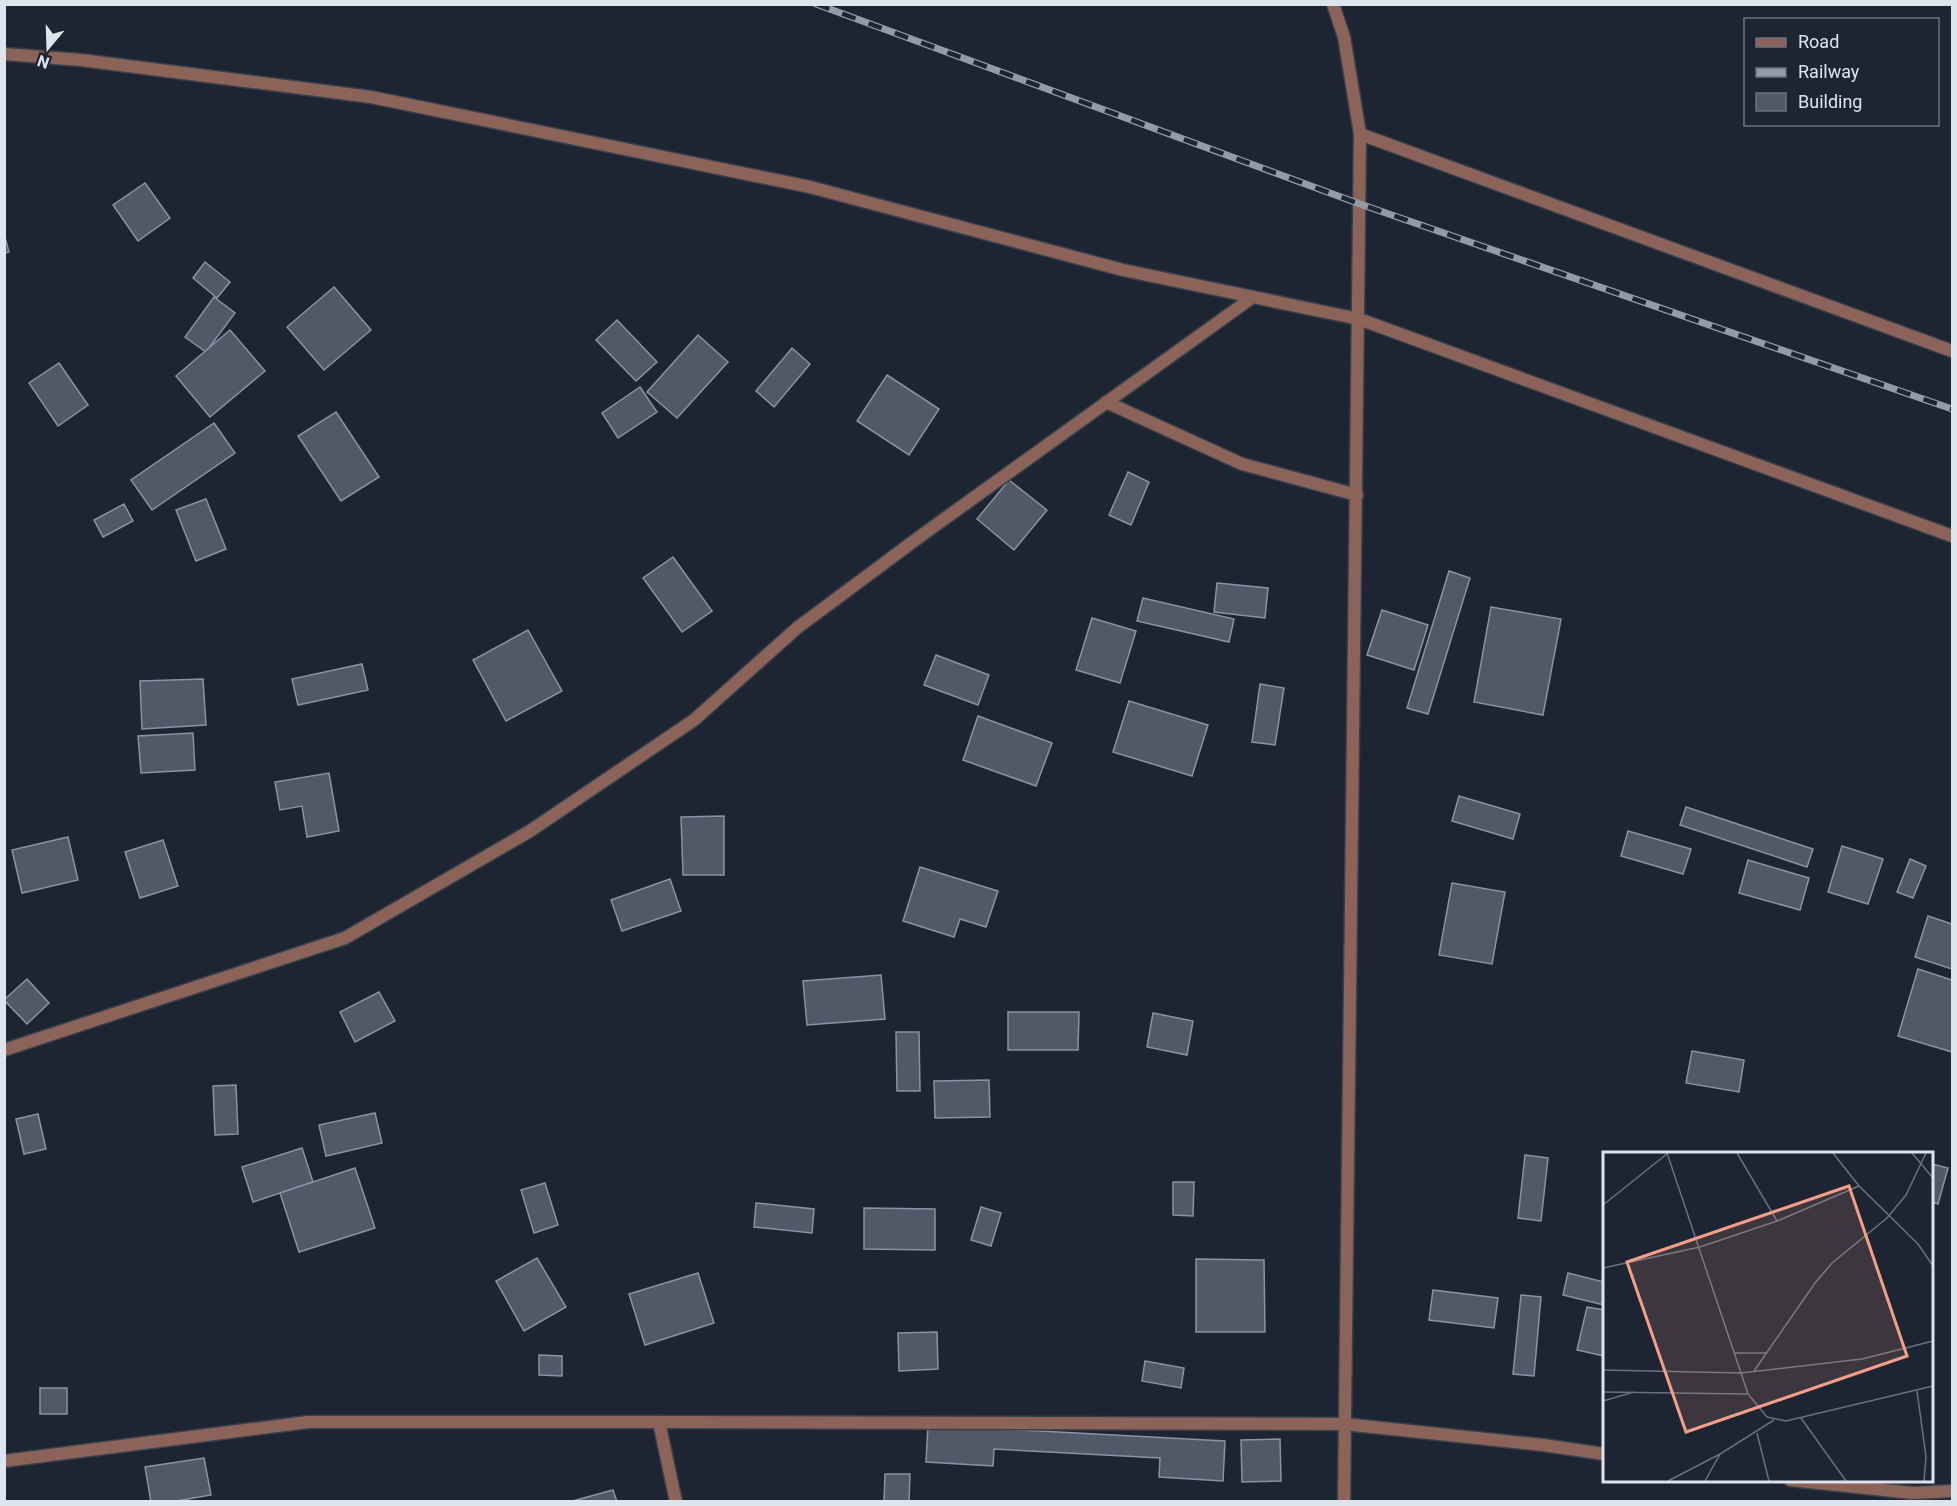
<svg xmlns="http://www.w3.org/2000/svg" width="1957" height="1506" font-family="Roboto,sans-serif">
	<style>
		.building { fill: #505968; stroke: #8993a4; stroke-width: 1.5 }
		.lines { fill: none; stroke-linecap: round; stroke-linejoin: round }
		.minor-casing { stroke: #38404c; stroke-width: 15 }
		.minor { stroke: #8c6358; stroke-width: 12 }
		.rail-casing { stroke: #959ba6; stroke-width: 7 }
		.rail { stroke: #1d2532; stroke-width: 4.5; stroke-dasharray: 14; stroke-linecap: butt }
		.inset-road { fill: none; stroke: #6a717d; stroke-width: 1.5 }
		.view { fill: #f49e89; fill-opacity: 0.15; stroke: #f49e89; stroke-width: 3 }
		.inset-edge { fill: none; stroke: #dee4ed; stroke-width: 3 }
	</style>
	<rect width="100%" height="100%" fill="#1d2532"/>
	<g class="building">
		<path d="M145,183L170,218L138,241L113,205Z"/>
		<path d="M4,234L9,252L4,253Z"/>
		<path d="M205,262L230,282L217,298L193,278Z"/>
		<path d="M334,287L371,330L324,370L287,327Z"/>
		<path d="M214,297L235,313L206,352L185,337Z"/>
		<path d="M617,320L657,362L636,381L596,340Z"/>
		<path d="M230,330L265,371L210,417L176,376Z"/>
		<path d="M698,335L728,362L677,418L647,392Z"/>
		<path d="M792,348L810,364L774,407L756,391Z"/>
		<path d="M59,363L88,405L58,426L29,383Z"/>
		<path d="M887,375L939,409L909,455L857,421Z"/>
		<path d="M640,387L657,412L618,438L602,413Z"/>
		<path d="M336,412L379,477L341,501L298,436Z"/>
		<path d="M214,423L235,453L152,510L131,480Z"/>
		<path d="M1128,472L1149,482L1131,525L1109,515Z"/>
		<path d="M1009,480L1047,510L1014,550L977,519Z"/>
		<path d="M206,499L226,549L196,561L176,510Z"/>
		<path d="M124,504L133,521L103,537L94,520Z"/>
		<path d="M673,557L712,611L682,632L643,578Z"/>
		<path d="M1449,571L1470,578L1428,714L1407,708Z"/>
		<path d="M1217,583L1268,588L1265,618L1214,612Z"/>
		<path d="M1143,598L1234,619L1229,642L1137,621Z"/>
		<path d="M1491,607L1561,619L1543,715L1474,702Z"/>
		<path d="M1382,610L1428,625L1414,670L1367,655Z"/>
		<path d="M1092,618L1136,631L1120,683L1076,670Z"/>
		<path d="M528,630L562,691L506,721L473,660Z"/>
		<path d="M936,655L989,675L978,705L924,685Z"/>
		<path d="M362,664L368,690L298,705L292,679Z"/>
		<path d="M203,679L206,725L142,729L140,681Z"/>
		<path d="M1260,684L1284,688L1275,745L1252,742Z"/>
		<path d="M1129,701L1208,725L1192,776L1113,752Z"/>
		<path d="M978,716L1052,743L1036,786L963,760Z"/>
		<path d="M193,733L195,770L141,773L138,736Z"/>
		<path d="M329,773L339,831L307,837L302,806L280,810L275,782Z"/>
		<path d="M1459,796L1520,814L1513,839L1452,821Z"/>
		<path d="M1686,807L1813,849L1807,867L1680,825Z"/>
		<path d="M724,816V875H683L681,817Z"/>
		<path d="M1628,831L1691,849L1683,874L1621,856Z"/>
		<path d="M68,837L78,880L22,893L12,850Z"/>
		<path d="M163,840L178,886L140,898L125,852Z"/>
		<path d="M1842,846L1883,859L1868,904L1828,892Z"/>
		<path d="M1910,859L1926,866L1913,898L1897,892Z"/>
		<path d="M1748,860L1809,878L1800,910L1739,893Z"/>
		<path d="M920,867L998,891L986,927L960,919L954,937L903,921Z"/>
		<path d="M670,879L681,911L622,931L611,900Z"/>
		<path d="M1452,883L1505,892L1492,964L1439,955Z"/>
		<path d="M1928,916L1952,924V969L1915,957Z"/>
		<path d="M1918,969L1952,980V1052L1898,1036Z"/>
		<path d="M881,975L885,1019L807,1025L803,981Z"/>
		<path d="M27,979L49,1003L27,1024L4,1000Z"/>
		<path d="M379,992L395,1021L355,1042L340,1012Z"/>
		<path d="M1008,1012H1079L1078,1050H1008Z"/>
		<path d="M1153,1013L1193,1021L1187,1055L1147,1047Z"/>
		<path d="M896,1032H919L920,1091H897Z"/>
		<path d="M1692,1051L1744,1060L1739,1092L1686,1083Z"/>
		<path d="M989,1080L990,1117L935,1118L934,1081Z"/>
		<path d="M236,1085L238,1134L215,1135L213,1086Z"/>
		<path d="M375,1113L382,1143L326,1156L319,1125Z"/>
		<path d="M38,1114L46,1149L24,1154L16,1119Z"/>
		<path d="M302,1148L313,1182L253,1202L242,1167Z"/>
		<path d="M1525,1155L1548,1158L1541,1221L1518,1218Z"/>
		<path d="M1932,1164L1948,1168L1938,1204L1932,1202Z"/>
		<path d="M355,1168L375,1228L299,1252L280,1193Z"/>
		<path d="M1173,1182H1194L1193,1216L1173,1215Z"/>
		<path d="M545,1183L558,1225L534,1233L521,1190Z"/>
		<path d="M756,1203L814,1209L812,1233L754,1227Z"/>
		<path d="M981,1207L1001,1213L991,1246L971,1240Z"/>
		<path d="M864,1208L935,1209V1250L864,1249Z"/>
		<path d="M537,1258L566,1307L524,1331L496,1281Z"/>
		<path d="M1196,1259L1264,1260L1265,1332H1196Z"/>
		<path d="M698,1273L714,1323L645,1345L629,1294Z"/>
		<path d="M1568,1273L1604,1282V1305L1563,1295Z"/>
		<path d="M1433,1290L1498,1298L1494,1328L1429,1320Z"/>
		<path d="M1521,1295L1541,1297L1534,1376L1513,1374Z"/>
		<path d="M1587,1307L1604,1310V1356L1577,1350Z"/>
		<path d="M937,1332L938,1369L899,1371L898,1333Z"/>
		<path d="M539,1355L562,1356V1376L539,1375Z"/>
		<path d="M1145,1361L1184,1368L1181,1388L1142,1381Z"/>
		<rect x="40" y="1388" width="27" height="26"/>
		<path d="M928,1425L1225,1441L1223,1481L1159,1477L1160,1458L994,1449L993,1466L926,1462Z"/>
		<path d="M1280,1439L1281,1481L1242,1482L1241,1440Z"/>
		<path d="M204,1458L211,1495L171,1502H151L145,1467Z"/>
		<path d="M885,1474H910L909,1502H884Z"/>
		<path d="M613,1490L617,1502H569Z"/>
	</g>
	<g class="lines">
		<defs>
			<g id="minor">
				<path d="M1333,4L1344,37L1360,134L1344,1502"/>
				<path d="M4,54L81,60L371,97L810,187L1123,270L1359,319L1952,536"/>
				<path d="M1360,134L1952,351"/>
				<path d="M1106,402L1242,464L1357,495"/>
				<path d="M4,1050L345,938L530,831L694,720L797,628L922,535L1253,297"/>
				<path d="M659,1422L1344,1424L1543,1445L1604,1454"/>
				<path d="M4,1461L308,1422H659L676,1502"/>
				<path d="M1790,1480L1913,1493L1952,1491"/>
			</g>
		</defs>
		<use href="#minor" class="minor-casing"/>
		<use href="#minor" class="minor"/>
		<defs>
			<path id="rail" d="M816,4L1360,204L1952,409"/>
		</defs>
		<use href="#rail" class="rail-casing"/>
		<use href="#rail" class="rail"/>
	</g>
	<g transform="translate(1603 1152)">
		<rect width="330" height="330" fill="#1d2532"/>
		<path class="inset-road" d="M64,1L145,242L164,265L183,269L330,234M134,1L174,69L256,34L315,92L330,114M230,1L256,34M309,1L330,26M0,53L65,1M0,116L97,95L174,69M132,201H163M0,218L138,221L259,207L330,189M151,219L212,131L229,111L284,66L303,43L323,1M314,239L323,305L321,329M0,240L145,242M0,249L31,240M198,266L243,329M154,281L166,329M65,329L117,302M102,329L117,302L171,268"/>
		<path class="view" d="M246,34L304,204L83,280L24,110Z"/>
		<rect width="330" height="330" class="inset-edge"/>
	</g>
	<rect width="1957" height="1506" fill="none" stroke="#dee4ed" stroke-width="12"/>
	<rect x="1744" y="18" width="195" height="108" fill="#1d2532" stroke="#6a717d" stroke-width="1.5"/>
	<rect x="1756" y="38" width="30" height="9" fill="#8c6358" stroke="#6a717d" stroke-width="1.5"/>
	<text x="1798" y="48" font-size="18" fill="#dee4ed">Road</text>
	<rect x="1756" y="68" width="30" height="9" fill="#959ba6" stroke="#6a717d" stroke-width="1.5"/>
	<text x="1798" y="78" font-size="18" fill="#dee4ed">Railway</text>
	<rect x="1756" y="93" width="30" height="18" fill="#505968" stroke="#6a717d" stroke-width="1.5"/>
	<text x="1798" y="108" font-size="18" fill="#dee4ed">Building</text>
	<g transform="translate(48 48) rotate(199)" stroke="#1d2532" stroke-width="4.5" paint-order="stroke">
	<path d="M0-4.5L10 22L0 15L-10 22Z" fill="#dee4ed"/>
	<text y="-9" font-size="16" font-weight="bold" text-anchor="middle" fill="#dee4ed">N</text>
	</g>
</svg>
